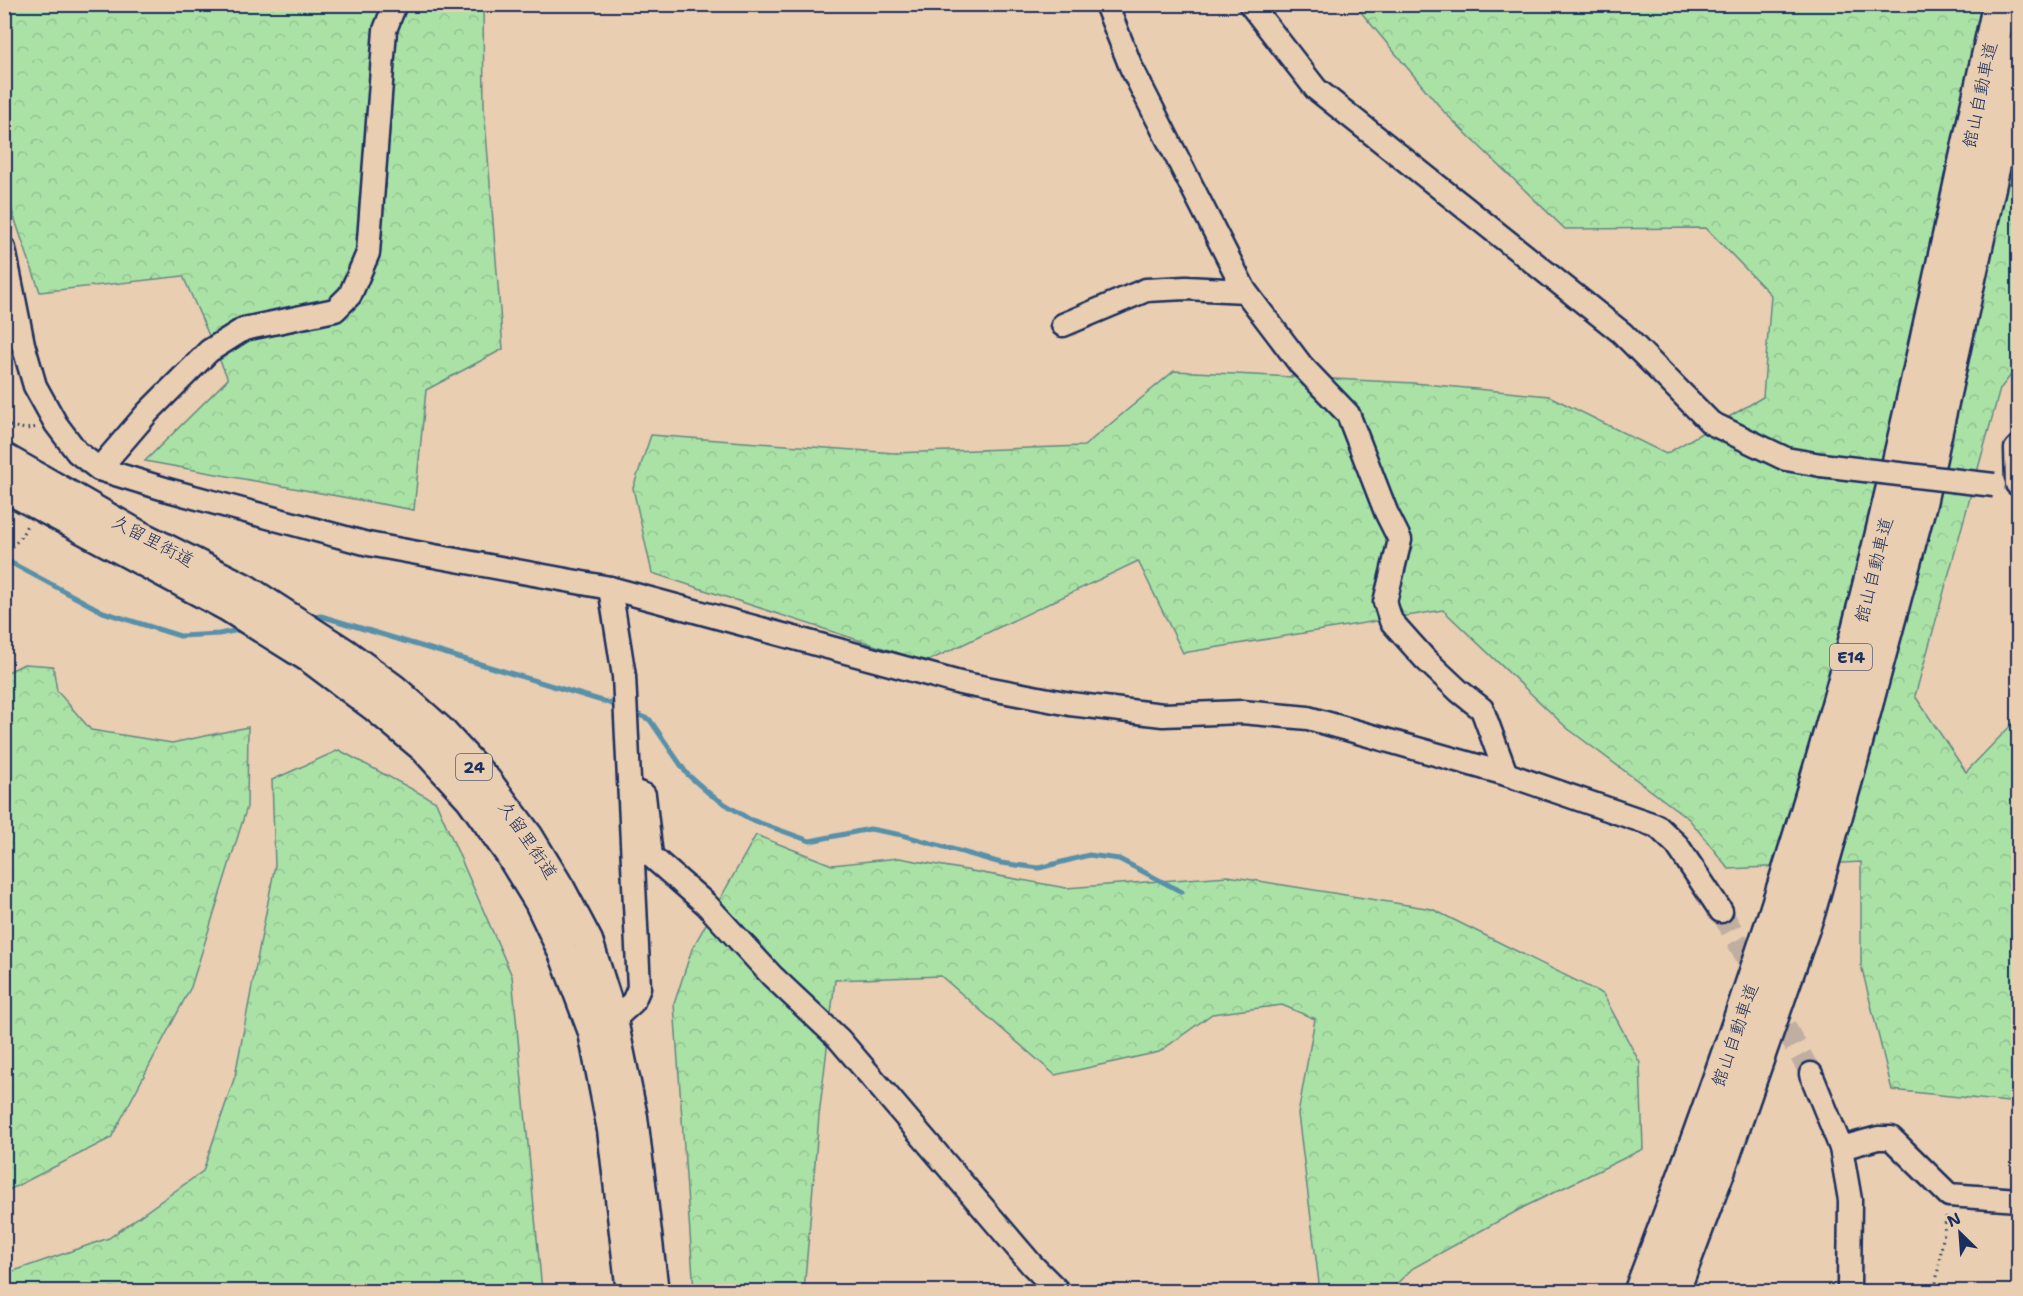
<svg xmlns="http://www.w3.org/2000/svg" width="2023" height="1296" font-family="'Shantell Sans','Klee One',sans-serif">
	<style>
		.forest { fill: url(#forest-crowns); stroke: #628882; stroke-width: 1.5 }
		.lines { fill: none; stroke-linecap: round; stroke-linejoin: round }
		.stream { stroke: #5890aa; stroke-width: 5 }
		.minor-tunnel { stroke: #c0aea0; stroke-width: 22; stroke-dasharray: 22 11; stroke-linecap: butt }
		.minor-casing { stroke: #1b2f5e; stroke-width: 27 }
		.major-casing { stroke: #1b2f5e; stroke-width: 33 }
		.highway-casing { stroke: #1b2f5e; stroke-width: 38 }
		.path { stroke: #1b2f5e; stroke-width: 3; stroke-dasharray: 1.5 4.5; stroke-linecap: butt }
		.minor { stroke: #e9ceb1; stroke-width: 22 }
		.major { stroke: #e9ceb1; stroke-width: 28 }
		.highway { stroke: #e9ceb1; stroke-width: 33 }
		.minor-bridge-casing { stroke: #1b2f5e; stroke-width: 27; stroke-linecap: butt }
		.minor-bridge { stroke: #e9ceb1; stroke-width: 22 }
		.labels { text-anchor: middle; stroke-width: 5; stroke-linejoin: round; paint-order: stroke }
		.shield { fill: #e9ceb1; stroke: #595f77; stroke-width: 1.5 }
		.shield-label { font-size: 16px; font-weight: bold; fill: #1b2f5e }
		.street-label { font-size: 18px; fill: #1b2f5e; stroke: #e9ceb1 }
	</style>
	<defs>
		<pattern id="forest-crowns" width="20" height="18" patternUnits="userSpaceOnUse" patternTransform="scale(1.5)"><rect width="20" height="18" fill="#aae2a6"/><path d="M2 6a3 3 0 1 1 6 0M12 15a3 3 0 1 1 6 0" fill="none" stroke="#92c291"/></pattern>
	</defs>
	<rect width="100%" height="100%" fill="#e9ceb1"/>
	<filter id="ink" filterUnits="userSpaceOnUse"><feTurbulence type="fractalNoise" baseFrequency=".0167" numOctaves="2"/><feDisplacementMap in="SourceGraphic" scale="12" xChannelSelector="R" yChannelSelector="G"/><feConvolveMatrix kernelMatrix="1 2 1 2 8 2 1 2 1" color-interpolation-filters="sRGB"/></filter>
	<g filter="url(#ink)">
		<g class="forest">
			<path d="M4,5H483L484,107L503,349L426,390L414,510L145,461L228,379L183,276L40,292L5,191Z"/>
			<path d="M1355,5H2018V366L2000,389L1915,696L1966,772L2018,718V1103L1892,1090L1861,965V862L1729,869L1689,819L1567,728L1443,610L1183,653L1138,561L926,662L652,573L633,488L651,435L894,453L1084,446L1174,371L1414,383L1549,396L1666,454L1763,397L1771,295L1706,228L1565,229L1445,113Z"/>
			<path d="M24,664L53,666L57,691L91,730L172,743L248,727L247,807L191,987L111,1138L5,1192L4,674Z"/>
			<path d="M339,750L436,802L512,976L542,1291L286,1292L282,1288L279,1292L5,1291V1274L109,1238L203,1171L235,1076L275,865L272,780Z"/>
			<path d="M756,835L832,865L899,858L1066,888L1228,876L1432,909L1603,994L1640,1063L1643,1149L1524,1207L1413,1268L1389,1291H1320L1298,1114L1315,1019L1282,1005L1212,1014L1159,1052L1055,1075L941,976L835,980L819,1116L804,1291H694L674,1004L692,949Z"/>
		</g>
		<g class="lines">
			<g class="stream">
				<path d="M4,559L103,612L180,636L219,634L244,629"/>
				<path d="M309,618L321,616L619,706"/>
				<path d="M631,711L650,720L687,774L711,795L749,819L810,841L870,829L902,835L1001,863L1039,868L1089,855L1119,859L1182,892"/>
			</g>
			<path class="minor-tunnel" d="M1721,911L1811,1074"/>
			<defs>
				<g id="minor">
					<path d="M1106,4L1131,67L1245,291L1301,365L1348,414L1386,512L1400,540L1385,602L1391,621L1425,659L1459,691L1482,709L1506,774"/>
					<path d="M1250,4L1316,89L1622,333L1711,423L1786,459L1821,465"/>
					<path d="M4,249L23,344L35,386L56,424L77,452L99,469L168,490L368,544L610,588L960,683L1070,704L1163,715L1242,712L1308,718L1506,774L1657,826L1677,845L1721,911"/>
					<path d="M1063,325L1146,290L1186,288L1245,291"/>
					<path d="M99,469L148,412L209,351L244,329L335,310L350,295L368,253L385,30L395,4"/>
					<path d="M2017,484L2016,449L2018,447"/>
					<path d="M610,588L624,676L639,988L633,1002L613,1020"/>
					<path d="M630,790L644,795L651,856L706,904L772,976L839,1039L1032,1265L1059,1292"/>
					<path d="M1811,1074L1841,1148L1850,1200L1849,1286L1851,1292"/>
					<path d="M1841,1148L1878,1138H1891L1949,1195L2018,1200"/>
				</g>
				<g id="major">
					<path d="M4,458L137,534L246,589L345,653L394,689L440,730L487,781L529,837L560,888L588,941L613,1020L633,1117L654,1292"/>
					<path d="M4,487L228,607L311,659L375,707L424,748L470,798L509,853L539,902L564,955L593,1032L612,1130L631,1292"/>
				</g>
				<g id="highway">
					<path d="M1641,1292C1725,1074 1801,854 1859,628C1912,421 1954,212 2000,4"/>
					<path d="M1672,1292L1718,1170L1808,912L1847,774L1920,501L2018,52"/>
				</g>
			</defs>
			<use href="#minor" class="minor-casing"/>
			<use href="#major" class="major-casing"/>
			<use href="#highway" class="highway-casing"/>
			<g class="path">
				<path d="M4,425L26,429L38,427"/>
				<path d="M4,556L21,537L27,525"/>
				<path d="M1936,1283L1947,1212"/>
			</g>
			<use href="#minor" class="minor"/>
			<use href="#major" class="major"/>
			<use href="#highway" class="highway"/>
			<defs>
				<path id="minor-bridge" d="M1821,465L1994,485"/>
			</defs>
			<use href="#minor-bridge" class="minor-bridge-casing"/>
			<use href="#minor-bridge" class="minor-bridge"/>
		</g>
	</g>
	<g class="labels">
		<g class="shield">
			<rect x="1830" y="644" width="42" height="26" rx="4.5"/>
			<rect x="456" y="754" width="36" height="26" rx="4.5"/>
		</g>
		<g class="shield-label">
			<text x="1851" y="663">E14</text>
			<text x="474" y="773">24</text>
		</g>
		<g class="street-label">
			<text transform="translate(1980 95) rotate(-78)" y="6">館山自動車道</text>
			<text transform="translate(153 541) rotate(28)" y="6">久留里街道</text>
			<text transform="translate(1874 570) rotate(-76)" y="6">館山自動車道</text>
			<text transform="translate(528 840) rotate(56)" y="6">久留里街道</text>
			<text transform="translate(1735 1035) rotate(-71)" y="6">館山自動車道</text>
		</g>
	</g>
	<rect width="2023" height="1296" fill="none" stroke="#e9ceb1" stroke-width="24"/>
	<rect x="12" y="12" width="1999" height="1272" fill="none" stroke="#1b2f5e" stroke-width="2" filter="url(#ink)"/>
	<g transform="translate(1960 1233) rotate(335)" stroke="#e9ceb1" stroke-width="4.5" paint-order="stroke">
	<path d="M0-4.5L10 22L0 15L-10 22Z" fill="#1b2f5e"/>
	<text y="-9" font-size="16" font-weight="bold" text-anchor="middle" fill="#1b2f5e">N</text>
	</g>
</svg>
